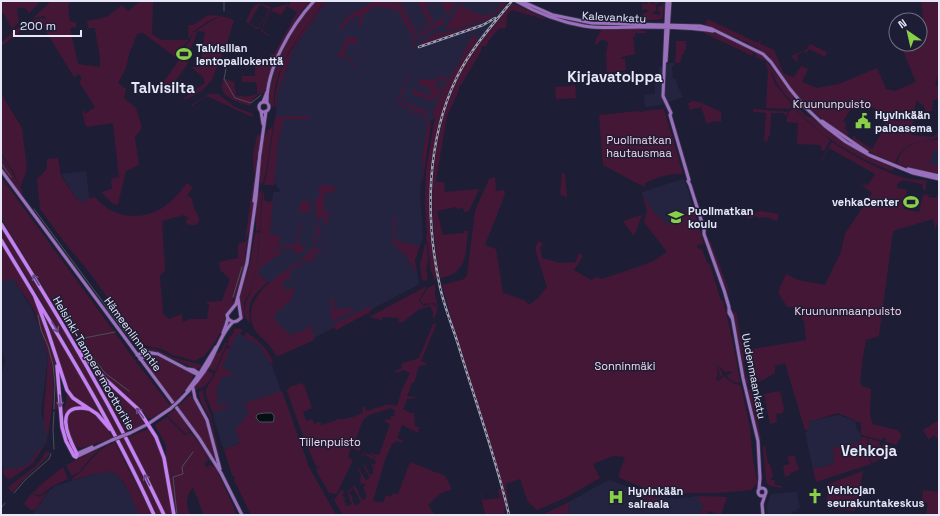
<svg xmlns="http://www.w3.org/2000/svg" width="940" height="516" viewBox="0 0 940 516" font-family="'Space Grotesk',sans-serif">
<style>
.built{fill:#242441}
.green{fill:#451736;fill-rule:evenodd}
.water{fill:#051014;stroke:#485058}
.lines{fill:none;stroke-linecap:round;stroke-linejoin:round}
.stream{stroke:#485058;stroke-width:1}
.major-casing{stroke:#39384b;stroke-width:4.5}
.highway-casing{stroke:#39384b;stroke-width:5}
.major{stroke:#9a6fbe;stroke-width:3}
.highway{stroke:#c87ff1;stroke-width:3.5}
.rail-casing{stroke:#9fa0b2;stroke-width:2.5}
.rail{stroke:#1d1e35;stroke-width:1;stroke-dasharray:3;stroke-linecap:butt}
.major-bridge-casing{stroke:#39384b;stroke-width:4.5;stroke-linecap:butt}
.major-bridge{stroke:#9a6fbe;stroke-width:3}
.oneway{stroke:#6a4a8a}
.labels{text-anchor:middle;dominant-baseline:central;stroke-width:3;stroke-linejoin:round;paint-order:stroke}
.street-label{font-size:11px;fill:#e6e7f7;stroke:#1d1e35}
.poi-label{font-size:11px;font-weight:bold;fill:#e6e7f7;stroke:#1d1e35;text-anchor:start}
.park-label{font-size:11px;fill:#fcd6ec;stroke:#1d1e35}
.district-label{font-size:15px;font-weight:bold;fill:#e6e7f7;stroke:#1d1e35}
</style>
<rect width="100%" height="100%" fill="#1d1e35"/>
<path class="built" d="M329,1h178l-3,5 2,-2 3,2 -41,53 -10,19 -10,23 -11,40 -4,34 -1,24 1,35 3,24 9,40 59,191 6,26h-3l-5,-28 -9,-29 -47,-147 -9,-32 -5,-34 -2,-43 3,-50 7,-30 9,-31 16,-32 -2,1 -27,57 -8,7 -6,33 1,10 -3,27 3,43 -8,23 4,21 -1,4 -44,23 -1,2h-3l-89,44 -29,-46 20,-23 -14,-11 10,-72h4l1,-10h7l-1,-4h-2l-1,-4 -6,-3 8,-89 15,-42 31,-45z
M669,63h5v3h-2l1,13h3l1,6 6,12 -22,8 -16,2 -1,-12 11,-1v-21h4v-4l-1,-2h4z
M932,148l7,1v20l-13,-4z
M86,171l3,27 -7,5 -6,-5 -15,-24z
M683,179l2,2 18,58 -18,10 -38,-38 -5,-19z
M1,268l12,10 19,31 15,38 1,10 -7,56 6,16v12l-10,16 -18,13h-15l-3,-10v-84l4,-14 -4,-14z
M237,332l21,12 11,14 12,33 -32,23 -8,28 -17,8 -10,-30 -4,-31z
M838,415l17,6 2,9 3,2 1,10 -24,21 -24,6 -8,-37 4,-1 -2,-9z
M108,470l9,4 3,4 10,15 9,22h-107l17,-24 6,-5z
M608,480l4,1 41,16 19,1 3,1 22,-3 10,1 -8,18h-131l1,-13z
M797,492l3,16 -3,1 1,2 -6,1v3h-24l-1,-10 4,-11z"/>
<path class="green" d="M1,1h40l-12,12 -3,-4 -5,-2 -4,2 2,13 -7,7 -8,-15 -3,-2z
M51,1h21l-4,4 2,17h6v5l-6,1 8,36 22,3c1,-13 -4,-26 -5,-39h-7l-1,-7 20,-4 15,-12 6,6 12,-10h13l-1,33 9,6h28l-1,-15h5l15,-10 12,1 -13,6 -13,9 -6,10 -6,6 -4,12 -35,-26 -6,1 -8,20 -3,14 -8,15 8,6 -2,9 12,10 6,20 -7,9 4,28 -13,6 -8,33 -1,1 -5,-2 -11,-11 11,-3 -1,-10 8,-2 -6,-54 -27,4 -4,-16 1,-1 2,4 10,-7 -16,-25 3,-3 -3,-5 -5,3 -35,-57 -9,5 -2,-2c5,-4 13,-6 19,-4l-3,-3 -11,2z
M293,1h17c-22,25 -36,59 -45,92 -8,-1 -12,6 -15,13 -8,-2 -27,-8 -28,-18 0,-2 1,-7 1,-10l11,4 2,13c6,2 15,2 21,-1v-8l-2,-4h-13l-1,-11 1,5h13v-15l6,-4 5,3 6,-6h2l23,-42 -9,-5 2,-4z
M317,1h7c-22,33 -53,64 -50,107l-4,-4 -2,-5c8,-37 22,-71 49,-98z
M325,1h4l-5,4 -31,45 -15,42 -2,16h-1v-11l4,-20 4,-14 18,-29z
M375,1h13l11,4 18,35 -6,13 3,-13 -16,-29c-10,-3 -25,-9 -31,3l-3,-1 -4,14 -2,-1 2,-9 -5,-2 -5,15 2,1 -6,-2 4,1 3,-10 -4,-1 -7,10 1,1 -4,-1c6,-15 23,-21 36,-28z
M391,1h10c6,12 13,24 18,37l-1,1 -18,-34z
M417,1h17l-9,5 9,16 -13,7 -4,-2h4l8,-4z
M440,1h17l-9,15z
M462,1h2l-3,5 19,9 14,-1 8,-13h6l-12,13 -12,8 -4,-1 -22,7 -11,2 -2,-1z
M649,1h2v3h3v-3h4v3h-3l2,7h-4v3l7,1v-4h-2v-4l5,-1v-5h1l-1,15 -1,3 -8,1h-28l-1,-9 1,7 2,1 14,-1 1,-4 5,-2 1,-1 -3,-2 -4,1v-7l5,1z
M921,1h18v71l-4,13 4,2v12l-6,1 -1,11 -6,1c-2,-6 -4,-9 -10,-11l-5,34 22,2 5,-5 1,4c-5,4 -10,4 -15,5 -17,2 -23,7 -29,22l-22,-9 -21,-14 1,-4h2v2l17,11 13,-22 -1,-1 2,-5 -2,-5 -9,-6 1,-1 -15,-8 -1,1 -3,-2 -2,2 -1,-1 1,2 -12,18 3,2 -1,6 4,4 -2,3 -3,-1c-20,-14 -37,-27 -52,-47 -9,-11 -15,-25 -26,-34 -13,-11 -44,-22 -61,-29l2,-6 51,24 3,-4 -1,5 14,6 10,24 10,3 7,-11 7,3 -6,13 15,6 22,-4 38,-16 9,21 9,2 21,-9 -14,-34 3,-4h15v-21l3,-5z
M259,3l12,4v1l-12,20 -2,1 -11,-7 6,-14zM260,4l9,5 -10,18h-3l-7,-4z
M512,3l34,16h-3l-31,-9 -5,4 -1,14 -8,1 -10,13 -2,4h-5v5l-20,34 -2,1v4l-12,26 -11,64 1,2h7l1,10 34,-3 -10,22 -5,1 -1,-4 -5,1 -2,-2 -19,4 6,24 21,-2v-2h4c-3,23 0,42 -28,47 -14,-74 -11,-151 27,-218 12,-21 30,-39 45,-57z
M287,4l1,1 -7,10 -9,-4 -10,18 1,2 6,4 -1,1 -7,-5v-2l12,-21z
M221,16l13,4 -7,23 -8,7 3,6 -9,20h1c-5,11 -19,20 -30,24l-1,-1 22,-16 -2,-6 -12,-10h9l5,-35 -8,-1 -3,11 -2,2 -5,21 -16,22 -9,1 1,-5 18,-26 3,-10 6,-6 3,-8 17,-11z
M444,18l2,2 -4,5 -20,11 -3,-6c9,3 10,-1 15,-6 2,-3 7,-4 10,-6z
M22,24h3l-5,8 -19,14v-3z
M478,24h3l-59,20 -6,7 5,-9 19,-11v3z
M602,29h40l-1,2h5v2h-11v4h-2l2,17 -14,3v2l4,-1 1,12 -19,3 -1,-17 2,-14 -6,-3 -5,5h-3l3,-3h-2z
M472,32l4,6 4,-1c-53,72 -57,156 -43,242l-2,1 -4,-9 -3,-27 -2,-5 1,-7 -2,-28 1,-33 9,-54 -2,-1v-5l17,-34 4,-5 -1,-1 3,-4h1l5,-7 -2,-1 8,-14 -1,-3 4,-2 2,-3z
M702,32l12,1 6,2 37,17 7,6 33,43 1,4 -7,-4 -8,-9 -6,-9 -11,-22 -14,-9 1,4z
M343,35l11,3v-1l4,1 -2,7 -7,-2 -5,12 5,3 7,9 -1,1 -7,-9 -7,-2 -4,1 1,-2 -3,-3 5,1 2,-5 -4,-2 4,1 2,-5 -3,-2 3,2 3,-5z
M676,41h10v9h-2v4h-2l-1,7 -2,2h-4l1,-10h1h-1z
M810,44l17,8 -2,5 -16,-8 -3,4 -2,-2 -7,4 1,4 -1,3 -6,-6 16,-7z
M756,55c5,3 9,5 12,10l7,19 17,21 -2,4 -24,-1 2,-37 -3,-10 -10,-4z
M414,59l-12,36c6,14 19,10 27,19l-1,1c-13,-3 -23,-8 -28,-21z
M625,72v8l-15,1v-5h-10v-1z
M438,76h2v5l-2,-1 -4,7 6,2 4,-8 -2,-1v-3l3,-1 3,1 -11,21 -8,2 -16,-6 -2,-6 19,8 2,-6 -14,-6 2,-5 13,1h2z
M575,84l1,14 -20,1 -1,-12 16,-1z
M1,94l21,34 5,41 -7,18 -7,-16 -12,-18z
M209,94h9l17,13 18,7 -1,3 -45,-21 -14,9 4,4 -6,-4z
M397,98h1l9,12 20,8 4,5 -9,65 1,-21 -1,-10 6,-34c-4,-7 -14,-8 -21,-12 -5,-3 -6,-9 -12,-11z
M693,101l7,1 21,10v10l-7,-1 -7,3 -6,-17 -11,3 -2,-7z
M792,104h3l11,12 6,2 17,14 23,15 31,16 11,4 -1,3 -1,1c-38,-14 -74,-36 -100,-67z
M794,108l13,13 23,19 -6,11 -3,-1v-4l-1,-1 -23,-1 1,-21 -12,-1 3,-10z
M664,109l19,65c-13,-1 -26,4 -38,9v3h2l-3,1 -41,-22 -4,-50 40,-4 2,2 2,-2z
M753,109l35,3 -1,4 -4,-3h-12l-1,21 -3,7h-3l2,-28 -13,-1z
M277,116h31l2,3h-27l-2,14h-2l-5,52h-10l3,-13 8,-54z
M273,126l-7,46 -4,13 -3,-5 5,-41 3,-8z
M257,135h3c0,12 -3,25 -5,37 -2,18 0,55 -10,68l9,-63 -1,-22z
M935,140h4v10h-5l-5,13 10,3v8l-24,-4 -18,-6c1,-4 2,-9 5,-12 6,-10 23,-11 33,-12z
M832,142c22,14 46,28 73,36 7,2 15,1 22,3l-2,10 -3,-3 1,-3 -2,-1 -18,-4 -6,4v4l10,2 -4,19 16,3 4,-17 6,-1 -1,3 8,1 1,-3 2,1v32l-3,-4v7l-3,-12 -40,12 -14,105 -13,4 -3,16 -3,26 2,4 9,3 -1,27 3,8 24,6 5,5 -6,10 -11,-4 1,-2 -2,-2 -3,3 -20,-5v-12l-23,-10 -30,9 1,8h-4l-20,-67 -10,3v7l-14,8 -10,2 1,-1 10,-4 -11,1 -3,-9 3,-1 -4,-19 59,-10 -2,-20h-2l-1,-6 -7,-7h-7l-9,-15 8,-18 12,6 27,5 16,-33 4,-18 27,-41 -12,-9 7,3 -6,-5 7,3 7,-11 -46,-26 -7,12h1h-2z
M1,155l9,13 13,25 -2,1 -20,-27z
M58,158l3,18 15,22 6,5 7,-5 6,-1c19,23 50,25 73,7 7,-5 13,-14 19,-21l6,5 -6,7 5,4 2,9 6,12 -4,5h-5l-1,-1 -3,2 -1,-8 3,2v-2l-5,-3 -22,6 3,49 -5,6 3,38 6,5 13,-5 1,8 7,-3h17l2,-14 -3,-3 16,-1 8,-22 -10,-9 -1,-8 19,-4v-14l9,-3 -2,14 1,6 -10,37 -3,1 -2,4 3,-3 1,2 -9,11 -2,15 -4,5 -5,9 -11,14 -9,5 -22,-6 -9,-5 -23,-6 -16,-18 -1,-5 -34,-48 -25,-30 -25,-34 -3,-30 10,-10v-10z
M562,173h3l2,25 -7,-4z
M1,177l139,190 29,37 1,3 -18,11h-4l-13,-15 -32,-28 -13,-15 -21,-31 -68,-111z
M495,177l1,14 8,-1 1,4 -20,51 11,4 7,44 21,7 5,5 8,-6 10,-12 -11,-35v-6l3,-5 4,3 -3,4 2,10 18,5 16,-1 3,-9 4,3 -9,14 17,10 6,-3 5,2 50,-17 15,-10 -23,-30 3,-11 -5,-18 9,16 18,17 3,-4 -4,-2 6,-6 1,2v-2l14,-4 1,3 2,-1 -1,-4 2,-1 10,34v3l-6,1v3l5,1 5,13 3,3 11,36h2c7,27 13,54 17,81 -6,2 -10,-2 -14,-7l6,-2 -1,-2 -6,1 -7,-7 5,9 -5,6c3,-6 1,-11 -2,-17l2,10 -2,7 3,1 5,-5 7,6 10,4 9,42 3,32 4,23 -6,7 -34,3h-62l-37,-16 7,-20 -12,-1 -20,8 7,14 -35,20 -28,12 -9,-8 -8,-23 -14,5 4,31 -6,-26 -46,-147 -16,-57 22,-6 3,-3 8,-65 14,-32z
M321,185l12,1 2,2 -1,4 -8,1 -2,6v12h5l-2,15 -3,-2v-7h-5l1,8c-5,-8 -6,-20 -3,-29l4,-1v-3h-3l1,-5z
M262,190l-2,40 -4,1v-20l2,-17z
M263,192h1v8l4,2 5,-1 -3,33 10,2 -1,7h3l-8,8 2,2 6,-8v7l-23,17 -1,5 10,8c-16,14 -21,19 -18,41 -13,-11 0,-26 3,-39 8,-30 7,-61 10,-92z
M301,201h8l1,2v10l-11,-1z
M760,211l18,3v5l-2,2 -9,-4 -9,1 -1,-2 -9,3 -1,-2z
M642,215l-7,19 -2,1 -10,-14z
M404,216l-9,3v20h3v3l22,4 -5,14 1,14 -10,-19 -6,-4 -7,-8v-25z
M299,223h2l-1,12 -2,2v5l8,8 -9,4 -8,-8 -4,4 -1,-6h12z
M316,224l4,6h-1v2l5,1 1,18h-5v2h-6v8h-11l-2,-2 12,-11h4v2h7v-16h-7l-1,11 -1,1 -1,-1z
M1,226c58,94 114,189 161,289h-6c-44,-97 -99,-189 -155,-280z
M256,232l4,1 -4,39 -5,17 -7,14v14l-1,3 -4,-22 11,-34 5,-31z
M710,240l20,53v1c-9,-13 -16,-35 -21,-52z
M1,243c22,37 46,74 54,117 2,17 3,33 4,49h-5c6,-12 1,-41 -3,-54l3,36 -7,54h-1l2,-8 -4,-15v-14l2,-21 2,-31 -14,-46 -21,-32 -12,4v-11l1,-1 -1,-2z
M425,244h2l1,17 -2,7 2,10 -2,3 -4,-1 -2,-15z
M297,262l3,1 1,3 -9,2 -2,3v7l-8,4 4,9 8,-4v7l-3,1 1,4 -15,13 -3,5 6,9 11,9 13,-4 7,-7 3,16 -36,16 -2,-1c-2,-3 -4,-7 -7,-10 -5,-6 -13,-11 -16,-19 -11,-30 25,-49 44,-64z
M435,284v11l4,15 -4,-7 -12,1 -3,-4 7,-11z
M427,286l-6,10 -2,5 5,5 8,-2 4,2 1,5 -3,9 -1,1 1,-4 -3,-2 3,-1 -4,-8 -12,4 -15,12 -5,1 1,-5 -17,-1v3l-13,-3z
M331,298h3v11h19v2l-19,9 -3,-2z
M371,306l-1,6 -34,18 -3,-6z
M42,311l34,58 26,48c-9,-11 -23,-14 -33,-25z
M736,312l8,43 1,16 4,12h-3l-1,-3 -6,-39 -7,-28z
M437,323l-16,38 5,2v2l-7,1 -5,17h-2l-5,13 11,1 -11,2 -4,10 7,4h4l1,13 6,3h-3v4l-16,-8 -5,13 6,3 -1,2 -5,-2 -5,3 -7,16 -12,41 10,2 3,-8 4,2 4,-4 4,1 12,-32 35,14 7,13 -13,5 -11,11 7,10h-92l-9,-15 7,-10 4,1 -3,4 3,4 -1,3 2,1v2l2,1 4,-2 -5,-12 5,-4 1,2 -5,2 5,6 -1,2 4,6 5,-4 -8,-15 1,-2 5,7 -1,1 5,7 3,-2v-5l-3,-6 3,-2 -2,-2 -2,2 -2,-4 1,-6 -4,-6 1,-1 8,12 3,-1 -1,-1h2l-7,-13 1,-1 5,8h-1l3,3 2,-2v-5l2,-1h-3l-1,-3 3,1 2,-3 -3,-4 -3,2 1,-2 -7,-4 -2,2 -1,-1 4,-2 13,5 -7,-4v-1l8,2 11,-31 -6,-3 3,-2 4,1v-4h3l1,-6 -4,-2 -22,7 -6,5 -10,26 8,2 -2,3 -9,-4 1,-1 -1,-2 -2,4 3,1 -3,8 5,3 -15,31 -2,3 -7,-1 -13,-23 4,-3 -1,-1 -2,2 -12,-27 -18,-50 3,-4 11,-4 3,2 8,23 -9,4 3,9 6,-2 2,5 6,-2 1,3 16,-5v-2c7,4 19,-3 26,-5l-1,-6h3l1,4c11,-2 21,-9 31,-5l4,-14 9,-19 -7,-3 -7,3 -1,-2 7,-3 -1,-4 18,-6 14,-34z
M238,328l5,2 -3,4h-3l-6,13 -4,-1 3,-11 1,2 3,-6v-1l-2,1 2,-2z
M246,332c11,7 25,19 27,32l-2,-1 -12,-18 -15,-8z
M225,342l2,1 -11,26 -1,2 -7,-2 7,-14 6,-4z
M136,343l8,5 11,1 19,9 25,6 3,2 -4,3 -4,-1 -39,-17 -16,-1 -5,-5z
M226,348l4,1 -8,19 9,4 1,-2 -1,5 -5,2 -4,-1c-3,7 -7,14 -5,22l2,1 -4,6 1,1 3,-1 1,1 9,-4v1l-3,1 1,3 -14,6 -7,-18v-6l8,-13z
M150,355c11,0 34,13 43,20l-2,8 -16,20 -30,-41v-4z
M87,360l48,47 9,14 -1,4 -17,8z
M207,370l5,3 1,3 -8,10 -10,4v-3z
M751,389l10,51h-3l-10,-50z
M201,390l2,1 1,7 7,18 8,39 -2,-4c-3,-11 -4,-24 -8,-35 -3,-8 -10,-13 -10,-23z
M282,391l27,76 27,48h-85l-17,-35 1,-3 -3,-2 -8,-25 16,-7 -2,-1 1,-4 -4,-11 2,1 11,-14 -3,-11z
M780,391l4,18 -1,4 -7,1 1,8 -7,2 -6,-30z
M67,394l7,7 9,5c-5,0 -7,2 -11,5 -15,11 -5,25 1,38l-1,1 -8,-20 -3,-19 4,-4z
M190,395c17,14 19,40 24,60l-1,2 -35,-50z
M86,409c11,6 18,13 24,24l42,82h-13c-6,-14 -14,-40 -31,-45l-1,3h-9l-25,7 -1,-1c3,-4 9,-6 12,-11 9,-10 16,-20 29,-25l-2,-4 -30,9 -7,-2 -6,-14 -1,-14 7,-8z
M175,409l11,15 4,8 -4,2 -18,-18v-1z
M167,417l18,18 6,-2 8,10 12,17 -1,2 -7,-12 5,10 -4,4 3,4 2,-3 6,2 17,36 5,12h-33l-11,-28c-7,8 -8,18 -3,27l-2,1h-13l-9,-56v-14l-11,-20z
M939,420v17l-2,1 -4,-3 -4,5 -6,-10z
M149,429l5,7 9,21 10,58h-7l-38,-78z
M860,437l7,1c2,10 -1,16 4,26l-55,18 -3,-13 21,-5 -1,-8 2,-1 -3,-6 7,-3v1l7,-1v-2l11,-1v-1l4,-1z
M868,438l12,4 -1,3 3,1 2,-3 2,1 -1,3 3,1 2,-3 2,1 -9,8 1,3 -12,6 -4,-8 9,1 1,-3 -7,-2 -3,2 1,-7 3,3 9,2 2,-2 -5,-2v1l-9,-4z
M763,446h3l-1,1 3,17h2l3,13h-2v3h3l1,5 7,1v2l-12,-2 -4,-4z
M103,447l-11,9 -12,15 -8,5 -6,-11z
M38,448l3,3 -9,13 -22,15 -4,-1 -3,-6 1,-3c19,1 28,-4 34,-21z
M46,451l5,2 -11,12 -13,11 -15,17 -4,-5 2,-2c13,-12 29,-18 36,-35z
M794,455l5,15 -9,3v2l-5,2 -2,-11 7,-2 -3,-7z
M63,467l5,12 -15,7 -13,9 -8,-1 11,-11z
M863,471l-5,29 1,3 -4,3v5l-29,-4 1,-12 1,-5 -2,-5z
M498,489h3l5,20 -2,1 1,4 2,1h-21l-3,-9 -2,-12h1l1,6 17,-2z
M923,490l16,2v21l-4,2h-9l2,-12h-6z
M48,491l-13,19h-4l-7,-6 7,-10 9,3z
M638,491l19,7 1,1 1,10 -9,-5 2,-3 -2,-4h-3l4,2v3l-5,1 -1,-3 2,-3 -4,2 -3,-7h-3z
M700,496l27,1 -6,18 -13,-4 -1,4h-8l5,-11 -7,-3z
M569,502l-1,13h-26z"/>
<path class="water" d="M265,413h7l2,3v3l-1,3h-13l-3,-3 -1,-3 2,-2z"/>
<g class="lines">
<path class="stream" d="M224,1v10
M226,69l-2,10 11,19 16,5 10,-8
M1,163l10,14
M34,209l97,131
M939,226v-2
M233,297l9,-30
M38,315l3,15 7,16 5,19 2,20 -1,24
M75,332l2,2 2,5 36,-7
M82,339l12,20 11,14 24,18
M54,412l-1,17 1,20
M14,493l12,-14 23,-20 2,-5
M1,508l4,-5
M177,515l-4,-38 10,-3 -1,-7 11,-15"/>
<defs>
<path id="major" d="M516,1c21,12 44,21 68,25 19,3 37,1 55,1 24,0 50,0 74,4
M521,1l32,14 39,8 108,3 12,3 51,25 8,8 19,27 14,17 21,20 21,16 23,13 44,18 26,6
M667,1l-4,95 8,17 -1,2 19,65 -1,1 2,4 14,44v5l20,56 5,17v6l3,5
M666,61l4,-60
M263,102l4,-10
M259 107a5 5 0 1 1 10 0a5 5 0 1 1-10 0Z
M267,103c-1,-34 24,-77 47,-102
M261,111l2,13
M822,121l45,31
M260,154l6,-43
M908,169l31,7
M1,170l198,268 22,35 21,42
M254,201l5,-40
M238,298l3,20 -4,3 -4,1 -5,-3 -1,-4 9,-11 11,-41 9,-65 4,-46
M729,309l3,7 11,62 15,63 2,37 -1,11
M223,333l3,-8 2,-7
M137,355l8,-3 13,2 42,22
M140,359l12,-6
M188,369l6,1 7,5
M193,388l2,10 12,22 13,49
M187,391l13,-18 16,-26
M179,401c12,-12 22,-23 30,-37 7,-13 13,-32 24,-42
M130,433l18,-9 22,-15
M76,454l16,-7
M76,457l36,-17
M758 492a4 4 0 1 1 8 0a4 4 0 1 1-8 0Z
M763,515l-1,-11 3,-9"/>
<path id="highway" d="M1,224c59,94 116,190 163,291
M1,240c54,90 110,179 153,275
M35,297l13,35 19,58 6,8 24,16 13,15
M80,351l24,27 34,31 18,28 8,21 10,57
M57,366l5,61 4,14 8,15 2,1
M76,457l1,-3c-9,-17 -25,-52 12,-45"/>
</defs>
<use href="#major" class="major-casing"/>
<use href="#highway" class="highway-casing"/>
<use href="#major" class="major"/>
<use href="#highway" class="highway"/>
<defs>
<path id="rail" d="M419,47l64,-22 12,-7
M509,515c-13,-58 -34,-114 -51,-171 -6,-19 -14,-38 -18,-57 -15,-69 -14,-146 17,-210 14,-28 35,-52 55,-76"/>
</defs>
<use href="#rail" class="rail-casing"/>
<use href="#rail" class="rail"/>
<defs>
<path id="major-bridge" d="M170,409l9,-8
M112,440l18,-7"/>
</defs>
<use href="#major-bridge" class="major-bridge-casing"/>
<use href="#major-bridge" class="major-bridge"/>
</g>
<defs><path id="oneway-shaft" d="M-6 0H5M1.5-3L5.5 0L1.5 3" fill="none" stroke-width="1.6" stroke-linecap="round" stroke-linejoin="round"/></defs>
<g class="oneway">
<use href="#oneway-shaft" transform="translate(36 280) rotate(-121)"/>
<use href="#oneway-shaft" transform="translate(55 327) rotate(59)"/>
<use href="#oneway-shaft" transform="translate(60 401) rotate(87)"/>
<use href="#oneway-shaft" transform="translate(140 413) rotate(-126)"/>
<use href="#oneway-shaft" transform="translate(147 480) rotate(-116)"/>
</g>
<defs>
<symbol id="stadium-bare" viewBox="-9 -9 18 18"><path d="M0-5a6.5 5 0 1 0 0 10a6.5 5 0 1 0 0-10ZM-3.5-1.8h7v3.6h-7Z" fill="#89cf48" stroke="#1d1e35" stroke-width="2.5" paint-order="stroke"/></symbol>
<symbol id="civic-bare" viewBox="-9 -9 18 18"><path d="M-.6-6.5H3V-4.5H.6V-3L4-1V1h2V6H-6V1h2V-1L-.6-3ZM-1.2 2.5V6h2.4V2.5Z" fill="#89cf48" stroke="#1d1e35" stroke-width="2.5" paint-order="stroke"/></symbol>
<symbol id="school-bare" viewBox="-9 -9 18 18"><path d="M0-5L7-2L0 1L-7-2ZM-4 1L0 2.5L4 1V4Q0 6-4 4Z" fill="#89cf48" stroke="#1d1e35" stroke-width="2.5" paint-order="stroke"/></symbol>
<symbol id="church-bare" viewBox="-9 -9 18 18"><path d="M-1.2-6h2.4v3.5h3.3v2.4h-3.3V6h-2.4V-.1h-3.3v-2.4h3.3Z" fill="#89cf48" stroke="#1d1e35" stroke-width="2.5" paint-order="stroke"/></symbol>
<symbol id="hospital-bare" viewBox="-9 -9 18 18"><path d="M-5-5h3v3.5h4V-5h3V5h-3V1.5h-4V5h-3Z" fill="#89cf48" stroke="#1d1e35" stroke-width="2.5" paint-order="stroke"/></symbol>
</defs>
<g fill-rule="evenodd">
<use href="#stadium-bare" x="173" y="43" width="22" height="22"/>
<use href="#civic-bare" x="852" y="110" width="22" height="22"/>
<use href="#stadium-bare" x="900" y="191" width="22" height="22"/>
<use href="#school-bare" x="665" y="206" width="22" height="22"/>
<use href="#church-bare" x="804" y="485" width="22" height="22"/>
<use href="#hospital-bare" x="605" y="486" width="22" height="22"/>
</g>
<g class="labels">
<g class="street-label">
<text transform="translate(614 17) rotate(3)">Kalevankatu</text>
<text transform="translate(133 334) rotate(54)">Hämeenlinnantie</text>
<text transform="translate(94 363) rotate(60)">Helsinki-Tampere moottoritie</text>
<text transform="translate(754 376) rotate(79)">Uudenmaankatu</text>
</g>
<g class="poi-label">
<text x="196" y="48">Talvisillan<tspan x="196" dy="13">lentopallokenttä</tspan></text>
<text x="875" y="115">Hyvinkään<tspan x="875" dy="13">paloasema</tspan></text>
<text x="899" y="202" text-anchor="end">vehkaCenter</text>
<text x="688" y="211">Puolimatkan<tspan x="688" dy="13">koulu</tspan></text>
<text x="827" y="490">Vehkojan<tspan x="827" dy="13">seurakuntakeskus</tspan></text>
<text x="628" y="491">Hyvinkään<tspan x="628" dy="13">sairaala</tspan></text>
</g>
<g class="park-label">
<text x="832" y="104">Kruununpuisto</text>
<text x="639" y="140">Puolimatkan<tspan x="639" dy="13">hautausmaa</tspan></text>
<text x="848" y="311">Kruununmaanpuisto</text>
<text x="625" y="366">Sonninmäki</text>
<text x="330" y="442">Tiilenpuisto</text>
</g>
<g class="district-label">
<text x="615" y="76">Kirjavatolppa</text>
<text x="163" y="87">Talvisilta</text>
<text x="869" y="450">Vehkoja</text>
</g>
</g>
<rect width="940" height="516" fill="none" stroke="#e6e7f7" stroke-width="4"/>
<g transform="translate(908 32) rotate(326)"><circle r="19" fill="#1d1e35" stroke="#6d6e83"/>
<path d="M0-3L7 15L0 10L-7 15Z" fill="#89cf48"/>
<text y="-6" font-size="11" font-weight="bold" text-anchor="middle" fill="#e6e7f7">N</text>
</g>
<path d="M14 30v6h67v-6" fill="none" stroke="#e6e7f7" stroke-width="2"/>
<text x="20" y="30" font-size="12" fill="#e6e7f7" stroke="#1d1e35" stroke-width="3" paint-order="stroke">200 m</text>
</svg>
